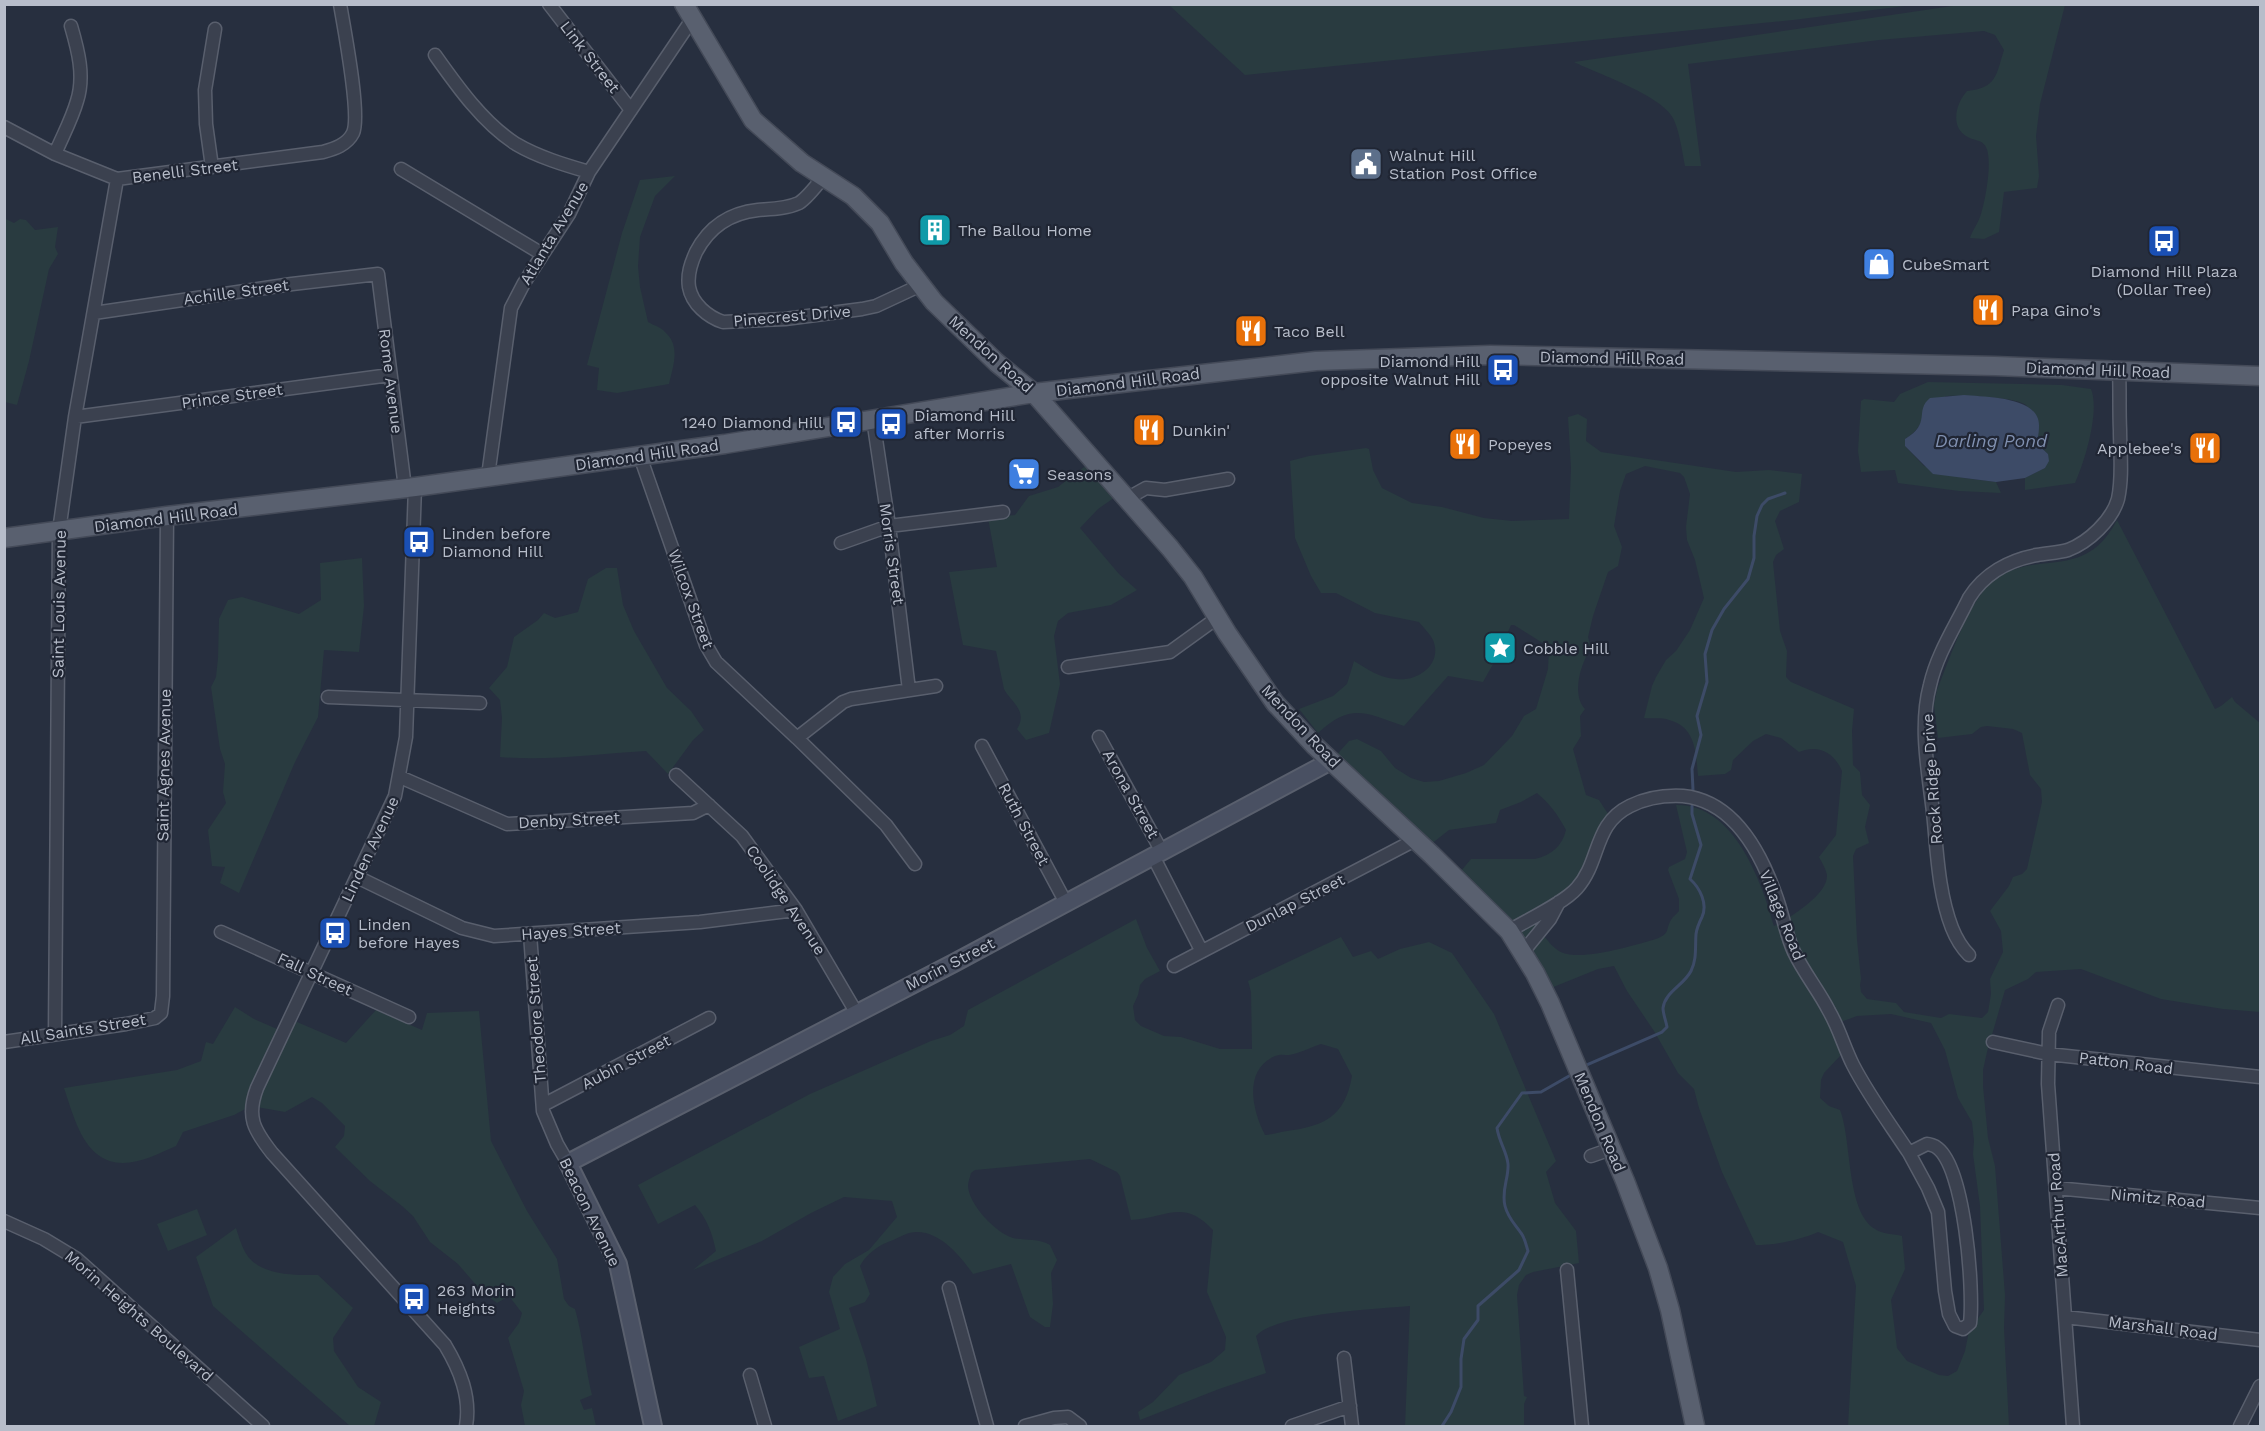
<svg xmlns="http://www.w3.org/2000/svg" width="2265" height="1431" viewBox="0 0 2265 1431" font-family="'Work Sans',sans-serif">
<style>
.green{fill:#293b40;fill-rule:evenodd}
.water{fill:#3d4b67}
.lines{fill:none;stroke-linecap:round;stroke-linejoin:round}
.stream{stroke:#3d4b67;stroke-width:3}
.street-casing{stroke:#595f6d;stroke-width:15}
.secondary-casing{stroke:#595f6d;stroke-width:20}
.primary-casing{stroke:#444a58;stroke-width:21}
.street{stroke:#3b414f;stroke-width:12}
.secondary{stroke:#495062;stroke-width:16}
.primary{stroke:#59606f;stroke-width:18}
.labels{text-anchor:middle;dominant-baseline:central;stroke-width:4.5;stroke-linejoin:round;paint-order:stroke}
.street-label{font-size:16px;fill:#b7bdca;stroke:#202634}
.poi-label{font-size:16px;fill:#b7bdca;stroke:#202634;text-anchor:start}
.water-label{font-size:18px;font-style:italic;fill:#8090b0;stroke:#202634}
</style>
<rect width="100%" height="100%" fill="#272f3f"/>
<path class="green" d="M1169,5h744l-120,15 -548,55z
M1959,5h106l-25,99 -4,32 3,40 -2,12 -33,4 -5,40 -15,7 -14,-1c2,-7 7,-13 10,-21 5,-14 13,-56 6,-70 -4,-8 -13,-6 -20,-11 -16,-10 -10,-33 1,-45 30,-3 29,-16 37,-41l-9,-15 -11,-4 -105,9 -191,24 13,102h-16c-3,-15 -5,-32 -11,-46 -10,-24 -76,-46 -100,-58z
M675,176l-20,20 -15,41 -2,29 2,21 8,35c5,3 13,5 17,10 16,14 8,34 4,52l-52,9 -20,-3 2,-22 -12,-3 35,-132 18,-53z
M4,218l10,5 6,-4 6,1 9,10 23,-3 -3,20 3,7 -9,15 -20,92 -12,44 -12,-3z
M1928,382l134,3 29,4c9,22 -6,72 -16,94l-50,7v-12l20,-10 3,-14c-11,-10 -13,-15 -9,-29 -4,-6 -8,-15 -13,-20 -10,-8 -65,-10 -80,-9 -7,7 -20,16 -24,25 -5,9 -8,12 -17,18v7l19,20 40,12 32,4 5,11 -42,-2 -61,-8 -3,-13 -34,2 -3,-21 3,-50 3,-2 30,3 6,-8z
M1578,414l9,5 -1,22 15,11 135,20 33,-2 33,4 -3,28 -19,9 -5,10 9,28 -8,6 -3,7 7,69 7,20 -1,26 5,5 63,27 -2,22 1,34 7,7 2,23 8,10 -5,22 4,16 -13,6 -3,7 4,84 4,39 -1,6 1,7 6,7 29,4 8,9 37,6 8,-4 33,4 6,-6 3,-18 -1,-15 13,-27 -2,-21 -11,-20 19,-25 4,-9 9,-3 5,-5 15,-67 -1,-13 -11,-14 -8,-42 -9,-4 -26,-3 -6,1 -9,7 -34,4 -4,-33 3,-15c12,-29 32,-91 57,-110 43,-32 91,3 123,-60l98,189 6,-3 11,-9 3,5 25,21v289l-37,-3 -62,-10 -80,-30 -45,3 -8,7 -23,11 -18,62 -4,18v16l5,52 7,28 10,129 -1,33 5,98h-161l8,-140 -13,-44 -25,-10c-18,8 -42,13 -62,13l-34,-73 -23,-64 -5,-19 -16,-16 -24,-42 -27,-40 -13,-25 -16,3 -52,21 -90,-113 15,-18h64c17,-4 27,-13 31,-29 -8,-15 -16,-26 -29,-37l-16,9 -21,8 -4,13 -47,7 -23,18 -94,-88 17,-19 8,-2 24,12 14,17 16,10 13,4 15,-1 27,-8 18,-8 28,-29 12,-20 12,-7 12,-40 1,-22 -35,-22h-3l-14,32 -14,25 -35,-6 -44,50c-38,-13 -53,-24 -86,7l-19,-24 34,-13 14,-12 7,-23c13,8 26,17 42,18 22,3 47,-15 37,-39 -3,-6 -10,-13 -14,-18l-44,-9 -39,-20h-15l-10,-17 -16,-38 -5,-77 19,-5 57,-8 3,1 4,21 9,18 30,15 30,4 42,11 28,3 57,-2 2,-51 -3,-51zM1645,466l35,7 4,4 6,17 -4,33 1,13 8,20 9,38 -14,32 -14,21 -10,9 -10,17 -4,9 -8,32c8,1 18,-1 25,2 27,7 27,33 29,56l27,-2 6,-4 2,-10 20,-19 13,-7 15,4 18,14c19,-8 35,0 43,19l-6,64 -17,22c3,6 7,12 8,18 1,20 -38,43 -53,51 -13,-46 -40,-122 -98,-121l11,47 -2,7 -16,8 -1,3 11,29v12c-2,3 -6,5 -8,9 -6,10 0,13 -15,19 -21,6 -79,24 -97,12 -7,-4 -12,-12 -17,-17l70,-114 -13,-20 -13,-5 -13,-46 8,-13 -1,-20 5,-7c-14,-15 -4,-46 6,-61l-3,-11 5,-21 15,-44 10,-6 4,-19 -8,-21 6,-35 6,-17zM1891,1014l40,9 14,27 13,48 14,24 2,19 -1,13 7,52 4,104 -15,21 -4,20 -8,20 -9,5 -9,-1 -32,-14 -10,-13 -6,-48 14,-31 -3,-33c-8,-2 -20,-2 -27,-7 -29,-17 -23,-89 -35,-119l-11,-4 -9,-8 1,-18 3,-7 16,-17 1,-4 -3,-29 19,-7z
M1092,461l26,34 -20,14 -18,19 39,46 18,16 -26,15 -43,8 -10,8 -4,15 6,48 -11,49 -23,7 -9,-11c12,-18 -8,-29 -13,-40l-8,-38 -33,-6 -14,-73 48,-5 -9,-49 27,-3 14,-19 29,-9z
M362,558l2,48 -5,46 -35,-2 -6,67 -23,45 -56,131 -19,-10 5,-16 -13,-1 -4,-36 18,-27 -3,-11 2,-28 -5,-15 -9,-62 5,-10 2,-19 1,-39 9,-19 14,-3 57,17 22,-14 -1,-37z
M606,568h11l6,37 11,26 33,57 24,23 13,19 -11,10 -25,34 -22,-23c-49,3 -98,10 -146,6l2,-39 -2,-18 -11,-12 18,-21 7,-30 24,-17 6,-7 11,5 23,-6 10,-33z
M1136,919l11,29 13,23 -15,8 -5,6 -2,10 -5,11 2,14 6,6 23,10 17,1 39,12h32l-1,-57 -3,-11 93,-44 12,20 18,-6 7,8 22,-10 29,-7 23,11 42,61 62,147 -10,11 9,31 21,28 3,32 -46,9 -7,3 -7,10 -2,10 7,101 3,1 -3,7v22h-119l5,-120c-32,3 -134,7 -154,30l10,37 -47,16 -79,31 -2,-8 15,-10 26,-27 32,-13 14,-12 1,-13 -19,-45 6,-62c-30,-32 -46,-12 -82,-10l-11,-44 -3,-4 -27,-13 -115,11 -4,3c-1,4 -3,9 -3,13 1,19 28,47 45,52 13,3 24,0 37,7l7,15 -6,13 2,31 -3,23h-5l-15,-10 -19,-53 -38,10c-13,-19 -37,-48 -64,-41 -7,2 -14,7 -21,9 -11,4 -23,14 -28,24l10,28 -5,8 -16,6 17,51 11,47 -39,15 -14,-45 -15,2 -10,-31 41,-18 -11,-37 4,-15 12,-13 24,-14 28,-33 -5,-16 -48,-4 -33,16 -49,28 -69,29 23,-19c-4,-19 -9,-32 -21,-46l-37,19 -20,-39 172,-91 121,-53 19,-6 14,-9 4,-16zM1321,1044l17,5 14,27c-7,41 -28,50 -65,55 -8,1 -16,4 -22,4 -13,-25 -22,-65 10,-79 6,-2 9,-1 14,-1 9,-1 23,-8 32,-11z
M235,1007l19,12 23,10 20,-7 49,21 30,-33 46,20 5,-17 52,-2 12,130 36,70 30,48 7,40 5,7 6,3c8,28 10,58 17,86l-12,5 4,10 8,-2 4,18h-71l-4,-21 3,-14 -16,-53 11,-15 3,-10 -13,-17 -12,7 -14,-10 -25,-29 -28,-22 -17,-26 -11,-10 -32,-25 -35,-34 9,-11 1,-10 -23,-23 -10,-6 -27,15 -34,-6 -17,9 -51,17 -7,14c-16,7 -35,17 -53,17 -39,0 -49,-46 -59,-75l113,-18 24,-9 5,-19 7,2z
M197,1209l10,26 -39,16 -11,-27z
M236,1228c3,9 6,20 11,27 14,21 48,20 71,20l35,33 -20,30 1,13 24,36 23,15 -7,24h-24l-137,-120 -17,-49z"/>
<path class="water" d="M1964,395c20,2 76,1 75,31 0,18 -7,13 9,28l1,7 -4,7 -20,10 -29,4 -63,-8 -28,-28v-7c27,-16 9,-28 25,-41z"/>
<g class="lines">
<path class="stream" d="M1693,790l-1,-21 9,-34 -4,-19 10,-34 -2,-28 7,-24 12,-21 24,-30 6,-21v-22l3,-20 5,-11 6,-6 17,-6
M1584,1066l78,-34 5,-5c-1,-6 -4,-13 -4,-19 2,-16 21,-23 28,-37 6,-12 4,-24 5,-37 1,-7 3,-11 6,-17 6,-13 -2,-29 -12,-38l11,-34 -9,-31v-8
M1442,1426l9,-14 10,-25v-28l3,-20 14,-19v-14l41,-36 9,-19c-2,-6 -3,-13 -7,-18 -7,-10 -13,-15 -16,-27 -4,-16 4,-28 3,-42 -1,-12 -9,-22 -11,-36l25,-35 19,-1 28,-16"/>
<defs>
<path id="street" d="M549,4l82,106
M435,55c22,31 48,68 81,89 22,13 49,21 73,28
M4,127l51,27 62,25 206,-27c11,-3 24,-7 30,-19 8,-18 -9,-105 -13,-129
M55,154c7,-17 17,-35 22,-53 8,-25 1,-51 -6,-75
M212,167l-6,-43 -1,-34 10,-61
M401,169l141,85
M824,176c-7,9 -16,21 -25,27 -13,6 -28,6 -41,7 -28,3 -49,17 -62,42 -5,11 -9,22 -7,35 3,17 19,30 34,35l62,-3 77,-10 14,-3 45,-21
M94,313l198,-29 86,-10 27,214
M75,417l315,-42
M873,419l16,107 20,164
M640,456l66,189 10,17 81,76 46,-36 8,-3 85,-13
M488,476l23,-168 13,-25 45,-69 20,-42 104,-154
M415,487l-9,250 -11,59 -138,292c-11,29 -3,42 15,65l173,192c15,25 26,52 21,81
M1128,498l18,-10 19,2 63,-11
M841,543l48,-17 114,-14
M1068,667l102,-15 47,-34
M328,697l152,6
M1099,737l63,115
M797,738l89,87 29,39
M982,746l84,157
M676,775l66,61 54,74 60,102
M400,777l107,47 186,-11 16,-8
M1153,856l48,94
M357,877l105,51 32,8 206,-14 96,-12
M1509,931c18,-11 55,-28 68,-43 24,-27 16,-64 53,-82 16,-8 34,-11 53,-10 51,5 78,57 93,100 7,19 10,39 18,56 10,21 25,39 35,59 10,17 15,36 24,54 16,31 37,59 56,88
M221,932l188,85
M530,934l13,177 14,33 11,19
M1523,952l27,-33 9,-17
M1969,955c-7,-7 -13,-17 -17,-27 -14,-36 -15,-78 -19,-116 -5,-42 -14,-86 -3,-127 7,-31 25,-58 39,-87 15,-24 40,-38 68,-43 10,-2 21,-2 31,-5 21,-8 44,-30 50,-51 5,-23 2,-46 2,-69 -1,-20 0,-40 -1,-60
M1174,966l241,-126
M2058,1005l-9,27 -1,52 25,342
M55,1034l4,-503 16,-114 42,-238
M4,1042l122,-18 29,-6 6,-5 2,-17 4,-480
M1993,1042l55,12 212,23
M543,1105l166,-87
M1927,1144c2,0 8,2 9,3 29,18 38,144 34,176l-7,6 -8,-3 -6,-12 -4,-23 -7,-79 -10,-24 -19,-35z
M1591,1156l20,-7
M2056,1188l204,20
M4,1221l40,18 33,20 186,167
M1567,1270l15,156
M949,1288l38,138
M2065,1317l195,23
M1344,1358l8,68
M750,1375l15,51
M1025,1426l29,-8 14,-1 12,9
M1292,1426l58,-20
M2240,1426l20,-40"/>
<path id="secondary" d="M653,1426l-35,-162 -50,-101 386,-200 377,-202"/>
<path id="primary" d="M684,4l69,116 49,43 51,33 27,27 24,40 30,39 63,61 37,30 136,155 23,29 34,56 48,70 40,43 117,109 77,76 26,42 15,30 75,178 33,87 12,42 25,116
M4,538l163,-22 248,-29 310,-43 309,-51 282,-32 174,-6 505,11 265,10"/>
</defs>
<use href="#street" class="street-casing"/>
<use href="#secondary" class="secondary-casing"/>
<use href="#primary" class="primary-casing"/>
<use href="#street" class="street"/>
<use href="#secondary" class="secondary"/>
<use href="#primary" class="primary"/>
</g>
<defs>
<symbol id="civic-square" viewBox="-11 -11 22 22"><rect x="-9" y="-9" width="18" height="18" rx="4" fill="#5c6f8a" stroke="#202634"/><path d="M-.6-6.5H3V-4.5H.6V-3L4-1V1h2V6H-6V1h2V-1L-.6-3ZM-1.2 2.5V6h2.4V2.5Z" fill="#fff"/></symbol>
<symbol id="building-square" viewBox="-11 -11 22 22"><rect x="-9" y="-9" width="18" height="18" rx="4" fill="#0f9aa8" stroke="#202634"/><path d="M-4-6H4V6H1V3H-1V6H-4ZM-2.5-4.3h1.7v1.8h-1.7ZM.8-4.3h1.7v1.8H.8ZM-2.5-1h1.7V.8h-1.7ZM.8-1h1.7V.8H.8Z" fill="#fff"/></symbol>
<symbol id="bus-square" viewBox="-11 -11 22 22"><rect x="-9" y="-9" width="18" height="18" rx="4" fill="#1a4fb4" stroke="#202634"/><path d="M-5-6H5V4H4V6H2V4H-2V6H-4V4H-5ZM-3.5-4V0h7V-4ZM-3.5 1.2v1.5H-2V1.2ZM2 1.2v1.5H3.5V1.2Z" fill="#fff"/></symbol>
<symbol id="shop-square" viewBox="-11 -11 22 22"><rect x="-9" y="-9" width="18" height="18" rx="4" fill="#3f7fe0" stroke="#202634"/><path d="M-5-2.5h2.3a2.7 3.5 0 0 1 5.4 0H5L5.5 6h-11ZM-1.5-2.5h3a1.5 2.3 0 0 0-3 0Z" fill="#fff"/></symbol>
<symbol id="restaurant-square" viewBox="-11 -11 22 22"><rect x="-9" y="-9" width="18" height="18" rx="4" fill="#e8710a" stroke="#202634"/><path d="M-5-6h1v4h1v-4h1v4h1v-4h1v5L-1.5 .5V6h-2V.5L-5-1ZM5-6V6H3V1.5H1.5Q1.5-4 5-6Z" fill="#fff"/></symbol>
<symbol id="supermarket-square" viewBox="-11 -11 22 22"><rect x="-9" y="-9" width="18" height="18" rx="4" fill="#3f7fe0" stroke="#202634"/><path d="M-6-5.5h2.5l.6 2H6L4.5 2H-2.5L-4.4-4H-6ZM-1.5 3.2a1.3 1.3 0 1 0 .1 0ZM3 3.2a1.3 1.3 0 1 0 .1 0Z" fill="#fff"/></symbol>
<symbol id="sight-square" viewBox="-11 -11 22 22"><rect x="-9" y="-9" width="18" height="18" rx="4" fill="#0f9aa8" stroke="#202634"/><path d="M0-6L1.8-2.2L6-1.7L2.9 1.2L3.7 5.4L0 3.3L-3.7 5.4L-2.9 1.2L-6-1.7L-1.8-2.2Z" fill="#fff"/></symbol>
</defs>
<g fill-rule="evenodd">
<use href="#civic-square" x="1347" y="145" width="38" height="38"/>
<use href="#building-square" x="916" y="211" width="38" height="38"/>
<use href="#bus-square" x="2145" y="222" width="38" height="38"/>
<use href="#shop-square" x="1860" y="245" width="38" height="38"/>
<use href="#restaurant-square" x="1969" y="291" width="38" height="38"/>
<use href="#restaurant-square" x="1232" y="312" width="38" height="38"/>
<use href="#bus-square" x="1484" y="351" width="38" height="38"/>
<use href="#bus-square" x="827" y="403" width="38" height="38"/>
<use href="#bus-square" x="872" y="405" width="38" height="38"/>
<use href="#restaurant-square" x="1130" y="411" width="38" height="38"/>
<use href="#restaurant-square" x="1446" y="425" width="38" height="38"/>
<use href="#restaurant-square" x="2186" y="429" width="38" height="38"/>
<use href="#supermarket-square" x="1005" y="455" width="38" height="38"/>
<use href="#bus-square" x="400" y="523" width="38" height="38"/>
<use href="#sight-square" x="1481" y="629" width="38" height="38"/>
<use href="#bus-square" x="316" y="914" width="38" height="38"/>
<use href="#bus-square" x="395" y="1280" width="38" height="38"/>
</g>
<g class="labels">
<g class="street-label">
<text transform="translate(590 57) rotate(52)">Link Street</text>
<text transform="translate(185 171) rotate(-7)">Benelli Street</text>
<text transform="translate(554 233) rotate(-59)">Atlanta Avenue</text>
<text transform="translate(236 292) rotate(-8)">Achille Street</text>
<text transform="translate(792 316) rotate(-5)">Pinecrest Drive</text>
<text transform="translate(991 354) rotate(42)">Mendon Road</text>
<text transform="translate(1612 358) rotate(1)">Diamond Hill Road</text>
<text transform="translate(2098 370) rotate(2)">Diamond Hill Road</text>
<text transform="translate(391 381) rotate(83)">Rome Avenue</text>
<text transform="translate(1128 382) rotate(-7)">Diamond Hill Road</text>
<text transform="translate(232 396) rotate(-8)">Prince Street</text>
<text transform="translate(647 455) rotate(-8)">Diamond Hill Road</text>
<text transform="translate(166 518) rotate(-7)">Diamond Hill Road</text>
<text transform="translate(892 554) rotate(82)">Morris Street</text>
<text transform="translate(691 599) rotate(70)">Wilcox Street</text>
<text transform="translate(59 604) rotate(-89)">Saint Louis Avenue</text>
<text transform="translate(1301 726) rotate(47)">Mendon Road</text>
<text transform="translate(164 765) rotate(-89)">Saint Agnes Avenue</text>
<text transform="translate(1932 779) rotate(-94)">Rock Ridge Drive</text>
<text transform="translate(1131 794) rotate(61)">Arona Street</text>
<text transform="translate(569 820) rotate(-3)">Denby Street</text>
<text transform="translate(1024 824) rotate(62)">Ruth Street</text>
<text transform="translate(370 849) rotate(-65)">Linden Avenue</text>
<text transform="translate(786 900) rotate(56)">Coolidge Avenue</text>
<text transform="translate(1295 903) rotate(-27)">Dunlap Street</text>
<text transform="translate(1782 915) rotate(68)">Village Road</text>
<text transform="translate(571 931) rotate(-4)">Hayes Street</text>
<text transform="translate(950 964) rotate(-27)">Morin Street</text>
<text transform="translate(315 974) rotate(25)">Fall Street</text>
<text transform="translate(536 1020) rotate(-94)">Theodore Street</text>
<text transform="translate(83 1029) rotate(-9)">All Saints Street</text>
<text transform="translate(626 1062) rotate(-28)">Aubin Street</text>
<text transform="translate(2126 1063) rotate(7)">Patton Road</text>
<text transform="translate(1600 1122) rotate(67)">Mendon Road</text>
<text transform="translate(2158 1198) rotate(5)">Nimitz Road</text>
<text transform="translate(590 1212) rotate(64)">Beacon Avenue</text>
<text transform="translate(2058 1215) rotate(-94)">MacArthur Road</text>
<text transform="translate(139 1316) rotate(41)">Morin Heights Boulevard</text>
<text transform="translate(2163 1328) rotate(7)">Marshall Road</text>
</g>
<g class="poi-label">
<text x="1389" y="155">Walnut Hill<tspan x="1389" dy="18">Station Post Office</tspan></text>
<text x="958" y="230">The Ballou Home</text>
<text x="1902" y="264">CubeSmart</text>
<text x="2164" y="271" text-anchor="middle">Diamond Hill Plaza<tspan x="2164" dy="18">(Dollar Tree)</tspan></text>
<text x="2011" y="310">Papa Gino's</text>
<text x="1274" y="331">Taco Bell</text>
<text x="1480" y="361" text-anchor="end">Diamond Hill<tspan x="1480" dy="18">opposite Walnut Hill</tspan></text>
<text x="914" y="415">Diamond Hill<tspan x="914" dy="18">after Morris</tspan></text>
<text x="823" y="422" text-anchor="end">1240 Diamond Hill</text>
<text x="1172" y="430">Dunkin'</text>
<text x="1488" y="444">Popeyes</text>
<text x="2182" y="448" text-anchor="end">Applebee's</text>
<text x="1047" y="474">Seasons</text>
<text x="442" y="533">Linden before<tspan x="442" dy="18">Diamond Hill</tspan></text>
<text x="1523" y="648">Cobble Hill</text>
<text x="358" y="924">Linden<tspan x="358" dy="18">before Hayes</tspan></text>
<text x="437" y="1290">263 Morin<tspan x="437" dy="18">Heights</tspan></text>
</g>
<g class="water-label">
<text x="1991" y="440">Darling Pond</text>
</g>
</g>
<rect width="2265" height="1431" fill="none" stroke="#b7bdca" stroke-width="12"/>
</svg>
